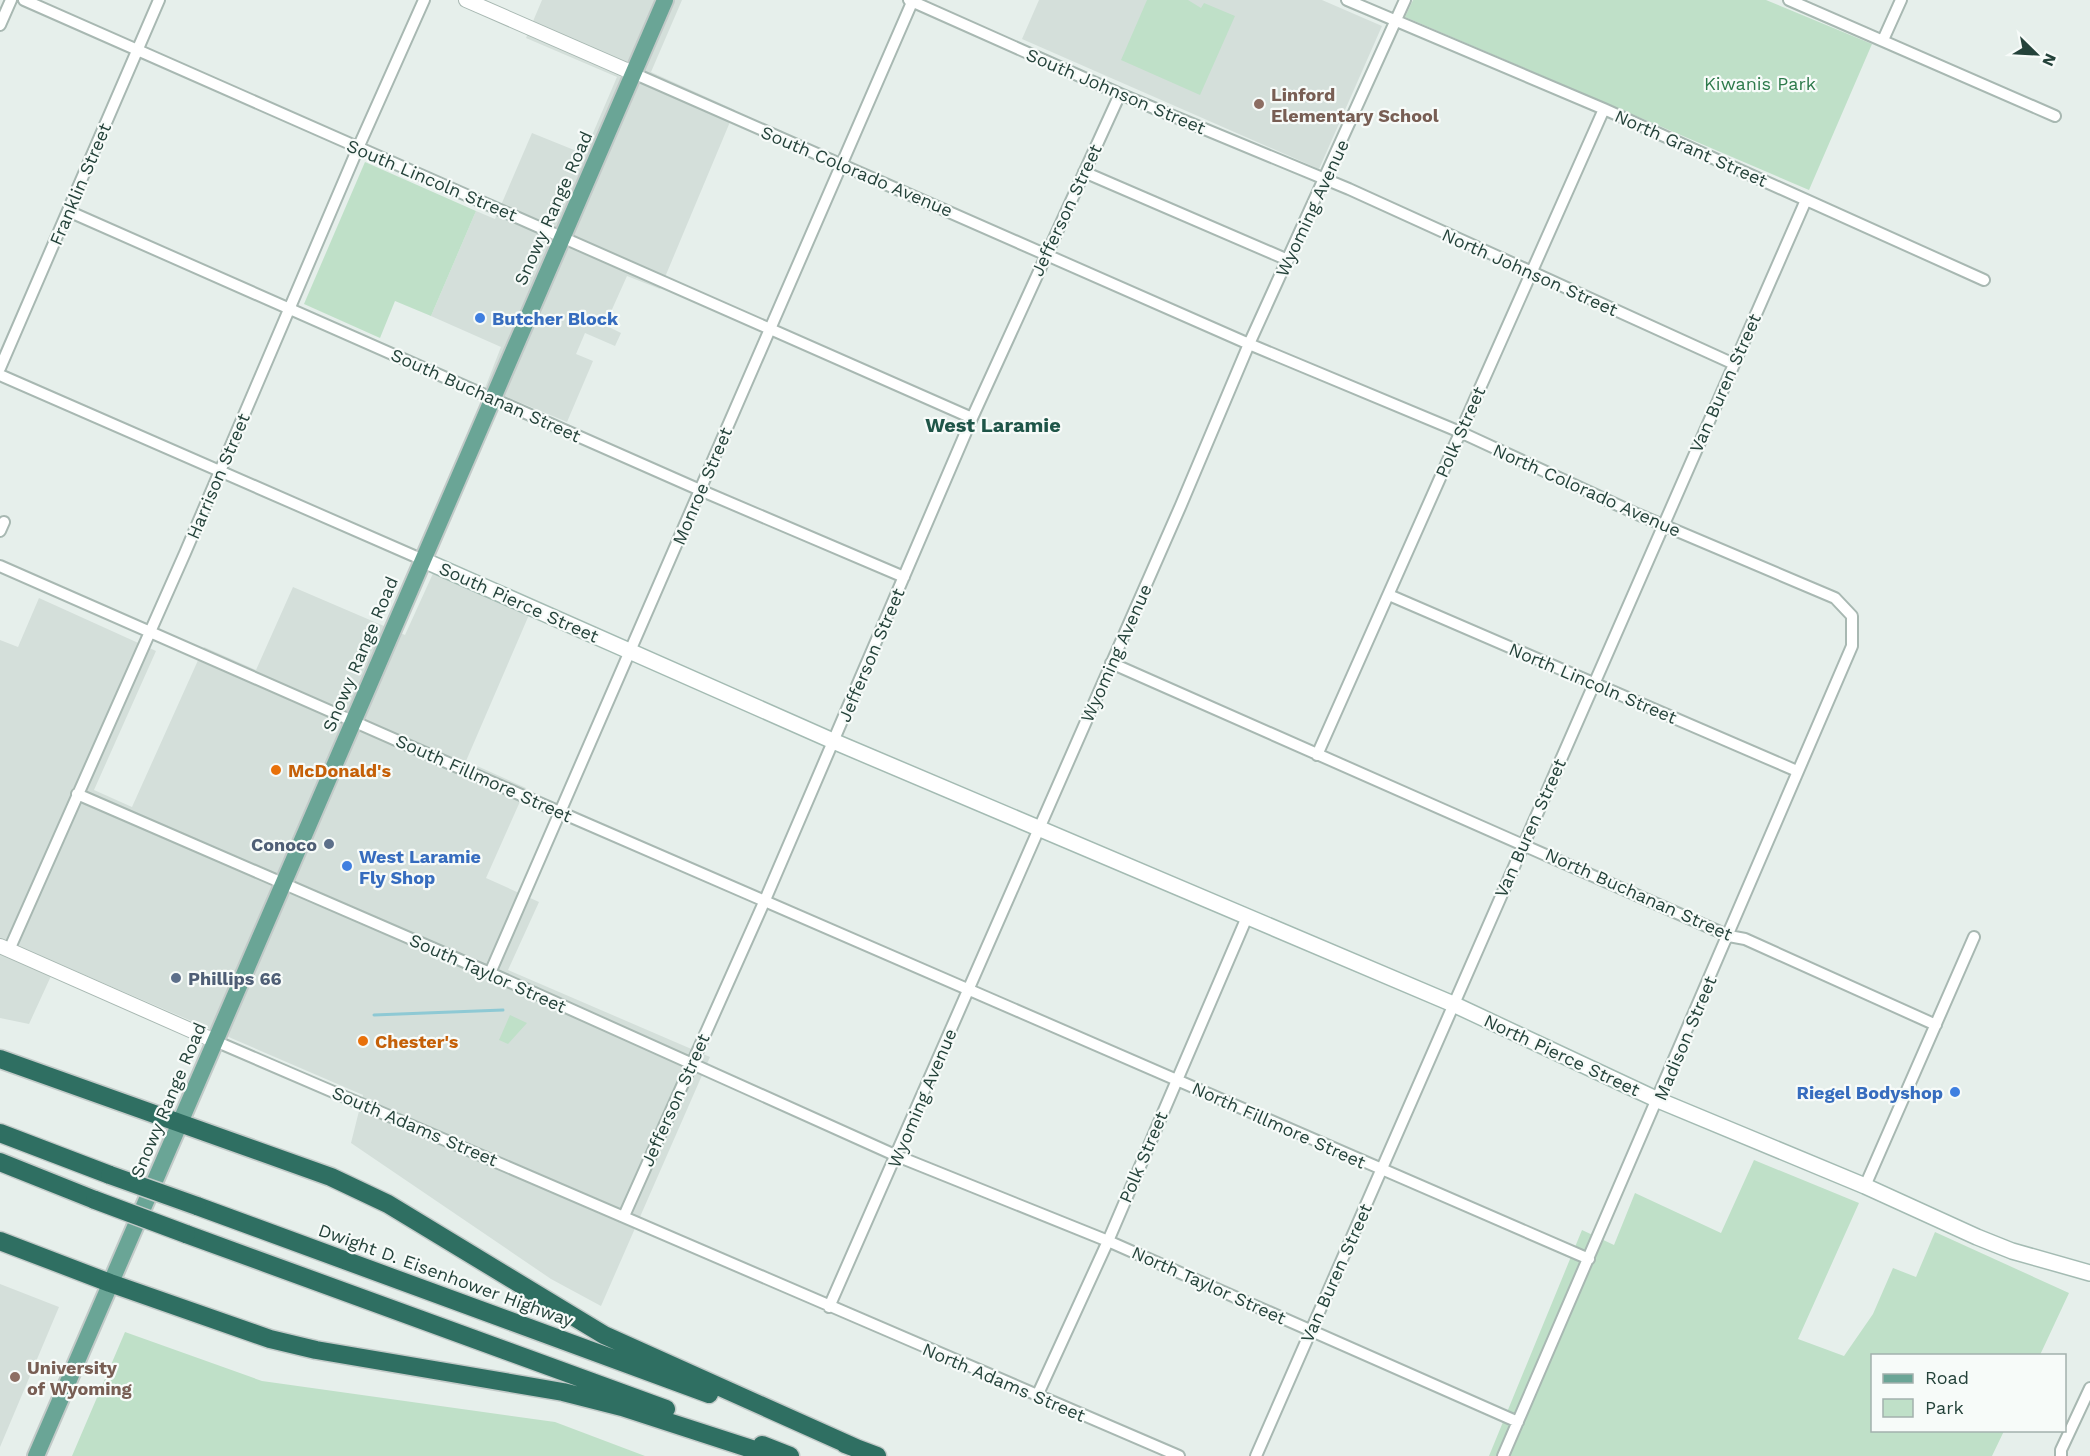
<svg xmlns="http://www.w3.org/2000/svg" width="2090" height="1456" viewBox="0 0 2090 1456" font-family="'Work Sans',sans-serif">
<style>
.built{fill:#d4dfda}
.green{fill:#bfe0c8}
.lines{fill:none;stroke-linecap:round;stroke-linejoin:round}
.stream{stroke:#8ec9d4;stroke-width:3}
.minor-casing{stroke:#a8b8b2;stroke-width:14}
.tertiary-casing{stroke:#a8b8b2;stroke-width:16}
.secondary-casing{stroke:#a4bbb3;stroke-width:18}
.primary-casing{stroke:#c2cac8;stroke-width:20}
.motorway-casing{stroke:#c2cac8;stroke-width:21}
.minor{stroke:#fff;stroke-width:10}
.tertiary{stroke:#fff;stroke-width:14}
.secondary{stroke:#fff;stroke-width:15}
.primary{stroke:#6aa596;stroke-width:16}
.motorway{stroke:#2f6f62;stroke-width:18}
.motorway-bridge-casing{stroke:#c2cac8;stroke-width:21;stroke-linecap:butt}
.motorway-bridge{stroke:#2f6f62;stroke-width:18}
.education-dot{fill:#8d6e63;stroke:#f7fbf9;stroke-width:2}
.shop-dot{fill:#3f7fe0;stroke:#f7fbf9;stroke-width:2}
.food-dot{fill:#e8710a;stroke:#f7fbf9;stroke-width:2}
.service-dot{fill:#5c6f8a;stroke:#f7fbf9;stroke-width:2}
.labels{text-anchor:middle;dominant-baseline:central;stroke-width:4.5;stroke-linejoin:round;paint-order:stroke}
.park-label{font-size:18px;fill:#2d7a4b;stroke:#f7fbf9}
.street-label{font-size:18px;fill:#24423a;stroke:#f7fbf9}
.education-label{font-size:18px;font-weight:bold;fill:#785e54;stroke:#f7fbf9;text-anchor:start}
.shop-label{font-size:18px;font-weight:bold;fill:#366cbe;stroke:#f7fbf9;text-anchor:start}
.food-label{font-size:18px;font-weight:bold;fill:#c56008;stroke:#f7fbf9;text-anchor:start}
.service-label{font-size:18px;font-weight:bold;fill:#4e5e75;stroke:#f7fbf9;text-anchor:end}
.neighbourhood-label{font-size:20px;font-weight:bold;fill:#1f5548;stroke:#f7fbf9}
</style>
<rect width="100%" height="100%" fill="#e6efeb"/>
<path class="built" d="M542,0h140l-31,72 84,38 -75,179 -33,-13 -22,49 16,8 -6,13 -30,-13 -9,21 17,7 -26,61 -82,-34 16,-41 -70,-31 45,-105 19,8 37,-86 52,21 33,-77 -91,-39z
M1039,0h283l60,26 -63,143 -297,-130z
M440,558l95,43 -69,160 60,27 -40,90 53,24 -31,68 202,87 -109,249 -50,-27 -200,-136 12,-48 -306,-132 -28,61 -29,-6v-378l18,7 21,-49 117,53 -62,139 38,17 72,-160 52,23 37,-83 112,48z
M0,1284l59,23 -59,140z"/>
<path class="green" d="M1147,0h41l13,8 3,-5 31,13 -35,79 -79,-35z
M1413,0h353l106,44 -63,146 -404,-173z
M365,162l111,49 -45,105 -36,-15 -15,37 -76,-34z
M510,1015l17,8 -19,21 -9,-4z
M1754,1160l105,43 -61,136 46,17 29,-42 20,-46 23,9 19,-45 134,61 -29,62 -168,1v74l132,1 -12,25h-503l93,-226 32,15 21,-52 86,40z
M125,1332l137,49 293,41 90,34h-573z"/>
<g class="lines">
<path class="stream" d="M374,1015l129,-5"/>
<defs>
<path id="minor" d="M24,0l948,418
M909,0l211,94 229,95 385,175
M1347,0l257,109 380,171
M1789,0l266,116
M0,25l11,-25
M1883,40l18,-40
M633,73l616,271 211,88 177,82 198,84 17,18v30l-349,810
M1084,172l204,88
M68,211l632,279 204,87
M0,368l159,-368
M0,375l421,184
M0,531l4,-9
M0,566l562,247 1027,446
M1389,595l408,176
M1111,663c205,92 412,180 618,273l16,3 191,86
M1317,755l287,-646
M77,794l413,179 407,183 211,85 410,181
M9,950l176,-397 173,-405 66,-148
M490,973l423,-973
M215,1041l964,415
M1865,1186l109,-249
M624,1216l141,-316 207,-482 148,-324
M829,1307l352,-802 68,-161 156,-344
M1037,1396l71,-155 139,-324
M1256,1456l550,-1256
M2061,1456v-6l29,-62"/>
<path id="tertiary" d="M466,0l167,73
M0,946l215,95"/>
<path id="secondary" d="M421,559l412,182 620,263 205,96 207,86 112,51 35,14 78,22"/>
<path id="primary" d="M36,1456l629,-1456"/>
<path id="motorway" d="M0,1059l331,118 57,27 216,131 252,113
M0,1133l110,42
M0,1162l95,38
M197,1206l512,188
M186,1234l480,175
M0,1241l110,42 160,56 46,11 247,42 59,15 151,49
M845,1444l32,12
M762,1445l28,11"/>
</defs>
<use href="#minor" class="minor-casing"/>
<use href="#tertiary" class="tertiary-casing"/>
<use href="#secondary" class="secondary-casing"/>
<use href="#primary" class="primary-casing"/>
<use href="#motorway" class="motorway-casing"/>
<use href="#minor" class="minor"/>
<use href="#tertiary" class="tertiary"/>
<use href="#secondary" class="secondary"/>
<use href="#primary" class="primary"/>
<use href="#motorway" class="motorway"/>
<defs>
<path id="motorway-bridge" d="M110,1175l87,31
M95,1200l91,34"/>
</defs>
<use href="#motorway-bridge" class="motorway-bridge-casing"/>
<use href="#motorway-bridge" class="motorway-bridge"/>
</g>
<g class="education-dot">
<circle cx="1259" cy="104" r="6"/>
<circle cx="15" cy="1377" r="6"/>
</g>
<g class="shop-dot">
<circle cx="480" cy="318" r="6"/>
<circle cx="347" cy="866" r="6"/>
<circle cx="1955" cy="1092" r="6"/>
</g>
<g class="food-dot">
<circle cx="276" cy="770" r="6"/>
<circle cx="363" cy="1041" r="6"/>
</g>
<g class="service-dot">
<circle cx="329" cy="844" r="6"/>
<circle cx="176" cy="978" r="6"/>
</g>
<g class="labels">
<g class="park-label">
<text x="1760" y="83">Kiwanis Park</text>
</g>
<g class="street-label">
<text transform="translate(1116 91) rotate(23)">South Johnson Street</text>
<text transform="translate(1691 148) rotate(24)">North Grant Street</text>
<text transform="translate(857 171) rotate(23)">South Colorado Avenue</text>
<text transform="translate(432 180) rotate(23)">South Lincoln Street</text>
<text transform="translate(80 184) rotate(-67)">Franklin Street</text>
<text transform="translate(553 208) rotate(-66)">Snowy Range Road</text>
<text transform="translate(1312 208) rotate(-65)">Wyoming Avenue</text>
<text transform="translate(1066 210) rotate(-65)">Jefferson Street</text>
<text transform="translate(1530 272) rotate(24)">North Johnson Street</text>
<text transform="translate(1725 383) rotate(-66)">Van Buren Street</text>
<text transform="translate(486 395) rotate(24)">South Buchanan Street</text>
<text transform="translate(1460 432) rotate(-66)">Polk Street</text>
<text transform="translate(218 476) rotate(-67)">Harrison Street</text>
<text transform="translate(702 486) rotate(-67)">Monroe Street</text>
<text transform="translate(1587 490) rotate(24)">North Colorado Avenue</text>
<text transform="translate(519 602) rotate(24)">South Pierce Street</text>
<text transform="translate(1116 653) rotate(-66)">Wyoming Avenue</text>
<text transform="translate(360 654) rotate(-67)">Snowy Range Road</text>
<text transform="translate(871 655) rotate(-67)">Jefferson Street</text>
<text transform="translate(1593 683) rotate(23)">North Lincoln Street</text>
<text transform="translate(484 778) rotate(24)">South Fillmore Street</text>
<text transform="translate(1530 828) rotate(-66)">Van Buren Street</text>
<text transform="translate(1639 894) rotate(24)">North Buchanan Street</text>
<text transform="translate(488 973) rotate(24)">South Taylor Street</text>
<text transform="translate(1685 1038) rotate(-67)">Madison Street</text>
<text transform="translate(1562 1055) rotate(25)">North Pierce Street</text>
<text transform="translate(922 1098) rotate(-67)">Wyoming Avenue</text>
<text transform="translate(168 1100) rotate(-67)">Snowy Range Road</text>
<text transform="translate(675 1100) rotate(-66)">Jefferson Street</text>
<text transform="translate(1279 1125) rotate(24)">North Fillmore Street</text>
<text transform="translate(415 1126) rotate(23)">South Adams Street</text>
<text transform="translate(1143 1157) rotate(-67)">Polk Street</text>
<text transform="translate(1336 1273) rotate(-66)">Van Buren Street</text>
<text transform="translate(446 1275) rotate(20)">Dwight D. Eisenhower Highway</text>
<text transform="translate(1209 1285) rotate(24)">North Taylor Street</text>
<text transform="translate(1004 1382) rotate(23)">North Adams Street</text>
</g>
<g class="education-label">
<text x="1271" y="94">Linford<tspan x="1271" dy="21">Elementary School</tspan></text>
<text x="27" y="1367">University<tspan x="27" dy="21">of Wyoming</tspan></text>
</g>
<g class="shop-label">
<text x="492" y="318">Butcher Block</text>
<text x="359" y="856">West Laramie<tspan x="359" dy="21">Fly Shop</tspan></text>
<text x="1943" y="1092" text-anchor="end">Riegel Bodyshop</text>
</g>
<g class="food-label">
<text x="288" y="770">McDonald's</text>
<text x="375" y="1041">Chester's</text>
</g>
<g class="service-label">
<text x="317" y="844">Conoco</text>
<text x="188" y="978" text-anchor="start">Phillips 66</text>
</g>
<g class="neighbourhood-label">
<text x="993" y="425">West Laramie</text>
</g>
</g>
<rect x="1871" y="1354" width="195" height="78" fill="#f7fbf9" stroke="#a3b1ad" stroke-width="1.5"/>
<rect x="1883" y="1374" width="30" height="9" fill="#6aa596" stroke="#a3b1ad" stroke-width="1.5"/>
<text x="1925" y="1384" font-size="18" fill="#24423a">Road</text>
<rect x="1883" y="1399" width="30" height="18" fill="#bfe0c8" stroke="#a3b1ad" stroke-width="1.5"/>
<text x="1925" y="1414" font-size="18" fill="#24423a">Park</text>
<g transform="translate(2036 54) rotate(114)" stroke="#f7fbf9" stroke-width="4.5" paint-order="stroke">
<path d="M0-4.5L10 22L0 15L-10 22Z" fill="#24423a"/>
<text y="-9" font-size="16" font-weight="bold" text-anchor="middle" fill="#24423a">N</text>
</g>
</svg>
